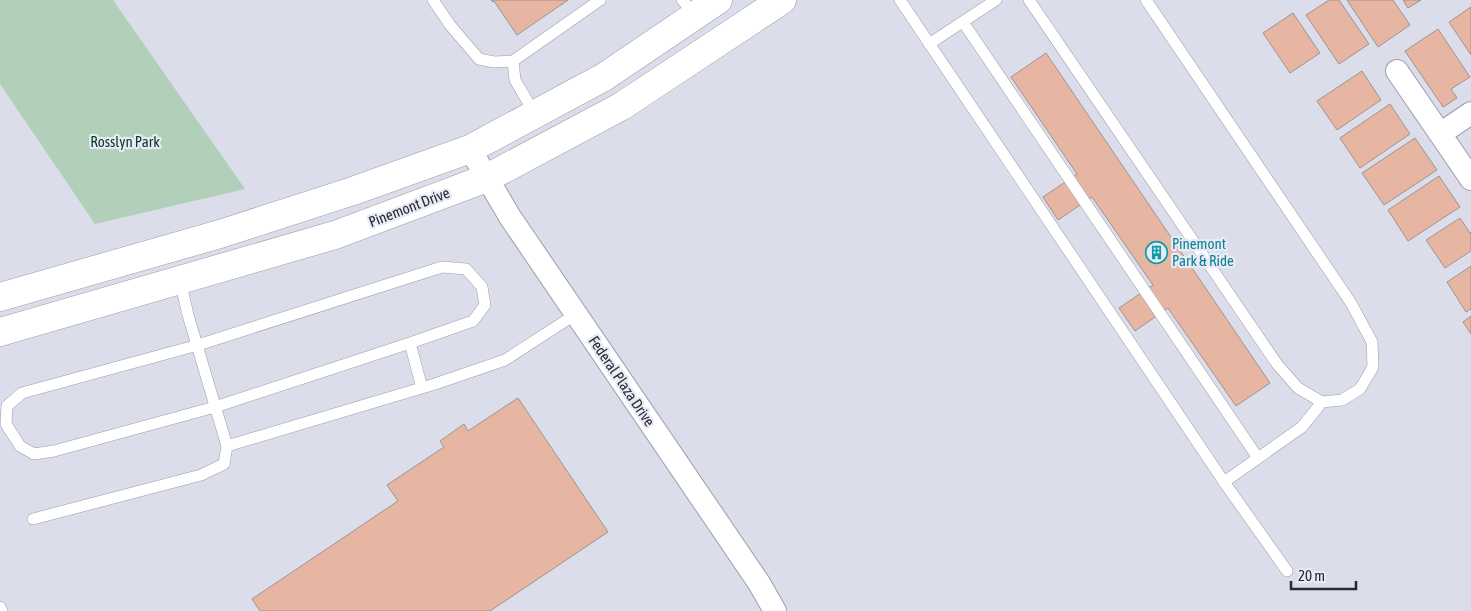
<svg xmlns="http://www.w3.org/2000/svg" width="1471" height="611" viewBox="0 0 1471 611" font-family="'Asap Condensed',sans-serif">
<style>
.green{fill:#b2cfba}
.building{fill:#e7b6a3;stroke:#9f938e}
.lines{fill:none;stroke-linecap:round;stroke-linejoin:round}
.service-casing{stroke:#9b9ea9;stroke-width:12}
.minor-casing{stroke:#9b9ea9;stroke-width:24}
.secondary-casing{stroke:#9b9ea9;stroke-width:29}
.service{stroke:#fff;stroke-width:11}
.minor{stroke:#fff;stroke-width:22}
.secondary{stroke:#fff;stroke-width:28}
.labels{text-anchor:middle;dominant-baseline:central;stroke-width:4.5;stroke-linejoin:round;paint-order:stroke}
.park-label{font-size:15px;fill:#063c1f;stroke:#e8ebf7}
.street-label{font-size:15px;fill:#28292d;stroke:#e8ebf7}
.culture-label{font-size:15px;fill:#0d838f;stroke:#e8ebf7;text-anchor:start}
</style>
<rect width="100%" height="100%" fill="#dbdeea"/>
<path class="green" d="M0,0h113l132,189 -150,35 -95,-140z"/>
<path class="building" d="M491,0h77l-51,35 -23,-34 -1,1z
M1329,0h10l30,44 -30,20 -33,-49z
M1347,0h46l17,25 -32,22z
M1403,0h18l-13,8z
M1471,7v48l-22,-33z
M1293,13l27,40 -30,20 -27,-40z
M1438,29l32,48 -19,12 6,9 -14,9 -38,-56z
M1046,53l224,330 -34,23 -68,-98 -33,23 -16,-23 34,-23 -61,-88 -34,23 -15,-23 34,-23 -66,-97z
M1362,71l19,29 -44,30 -20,-29z
M1390,104l20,30 -50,34 -20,-30z
M1415,138l22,32 -53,35 -22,-32z
M1439,176l21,31 -52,34 -20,-31z
M1460,218l10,15 1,-1v19l-26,17 -19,-28z
M1471,266v43l-5,3 -19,-30z
M1471,316v18l-8,-12z
M518,398l90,134 -118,79h-230l-8,-12 146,-98 -11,-16 57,-38 -4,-6 24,-17 4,7z"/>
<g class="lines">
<defs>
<path id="service" d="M433,0l17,25 29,34 15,3 19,-1
M682,0l13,15
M900,0l324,482 63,89
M1029,0l248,364 21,24 24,14 20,-2 18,-11 13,-22 -1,-25 -21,-39 -205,-303
M963,22l295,436
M929,44l67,-44
M535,114l-20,-34 -2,-19 87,-61
M410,343l-195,64 -161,44 -20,3 -14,-8 -14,-22 1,-18 15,-13 176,-48 244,-78 24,2 16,18 3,18 -12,16 -63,22 12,45
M227,446l208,-62 70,-24 71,-46
M1224,482l78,-55 20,-25
M33,519l168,-44 23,-11 3,-18 -39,-131 -8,-35
M0,607l2,4"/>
<path id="minor" d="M1397,71l74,108
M1440,134l31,-21
M470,149l40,68 249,366 16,28"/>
<path id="secondary" d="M0,297l220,-63 133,-43 117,-42 134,-72 114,-77
M0,332l335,-97 152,-57 135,-72 160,-106"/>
</defs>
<use href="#service" class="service-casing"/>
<use href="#minor" class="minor-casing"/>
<use href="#secondary" class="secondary-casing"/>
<use href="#service" class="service"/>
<use href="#minor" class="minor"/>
<use href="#secondary" class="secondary"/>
</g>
<defs>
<symbol id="building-ring" viewBox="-11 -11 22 22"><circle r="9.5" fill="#e8ebf7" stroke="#0f9aa8" stroke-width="1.5"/><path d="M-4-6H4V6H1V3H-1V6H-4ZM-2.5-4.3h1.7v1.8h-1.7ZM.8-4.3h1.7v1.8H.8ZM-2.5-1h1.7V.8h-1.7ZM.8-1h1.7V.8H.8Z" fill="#0f9aa8"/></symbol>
</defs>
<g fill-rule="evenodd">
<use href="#building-ring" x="1144" y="240" width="25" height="25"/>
</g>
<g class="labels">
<g class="park-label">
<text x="125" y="141">Rosslyn Park</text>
</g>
<g class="street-label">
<text transform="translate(409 207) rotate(-21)">Pinemont Drive</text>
<text transform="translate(622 381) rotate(56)">Federal Plaza Drive</text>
</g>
<g class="culture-label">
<text x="1172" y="243">Pinemont<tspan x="1172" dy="17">Park &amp; Ride</tspan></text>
</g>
</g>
<path d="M1291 581v8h65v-8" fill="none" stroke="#28292d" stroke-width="2.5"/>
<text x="1298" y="581" font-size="15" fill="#28292d" stroke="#e8ebf7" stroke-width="4" paint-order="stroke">20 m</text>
</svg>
